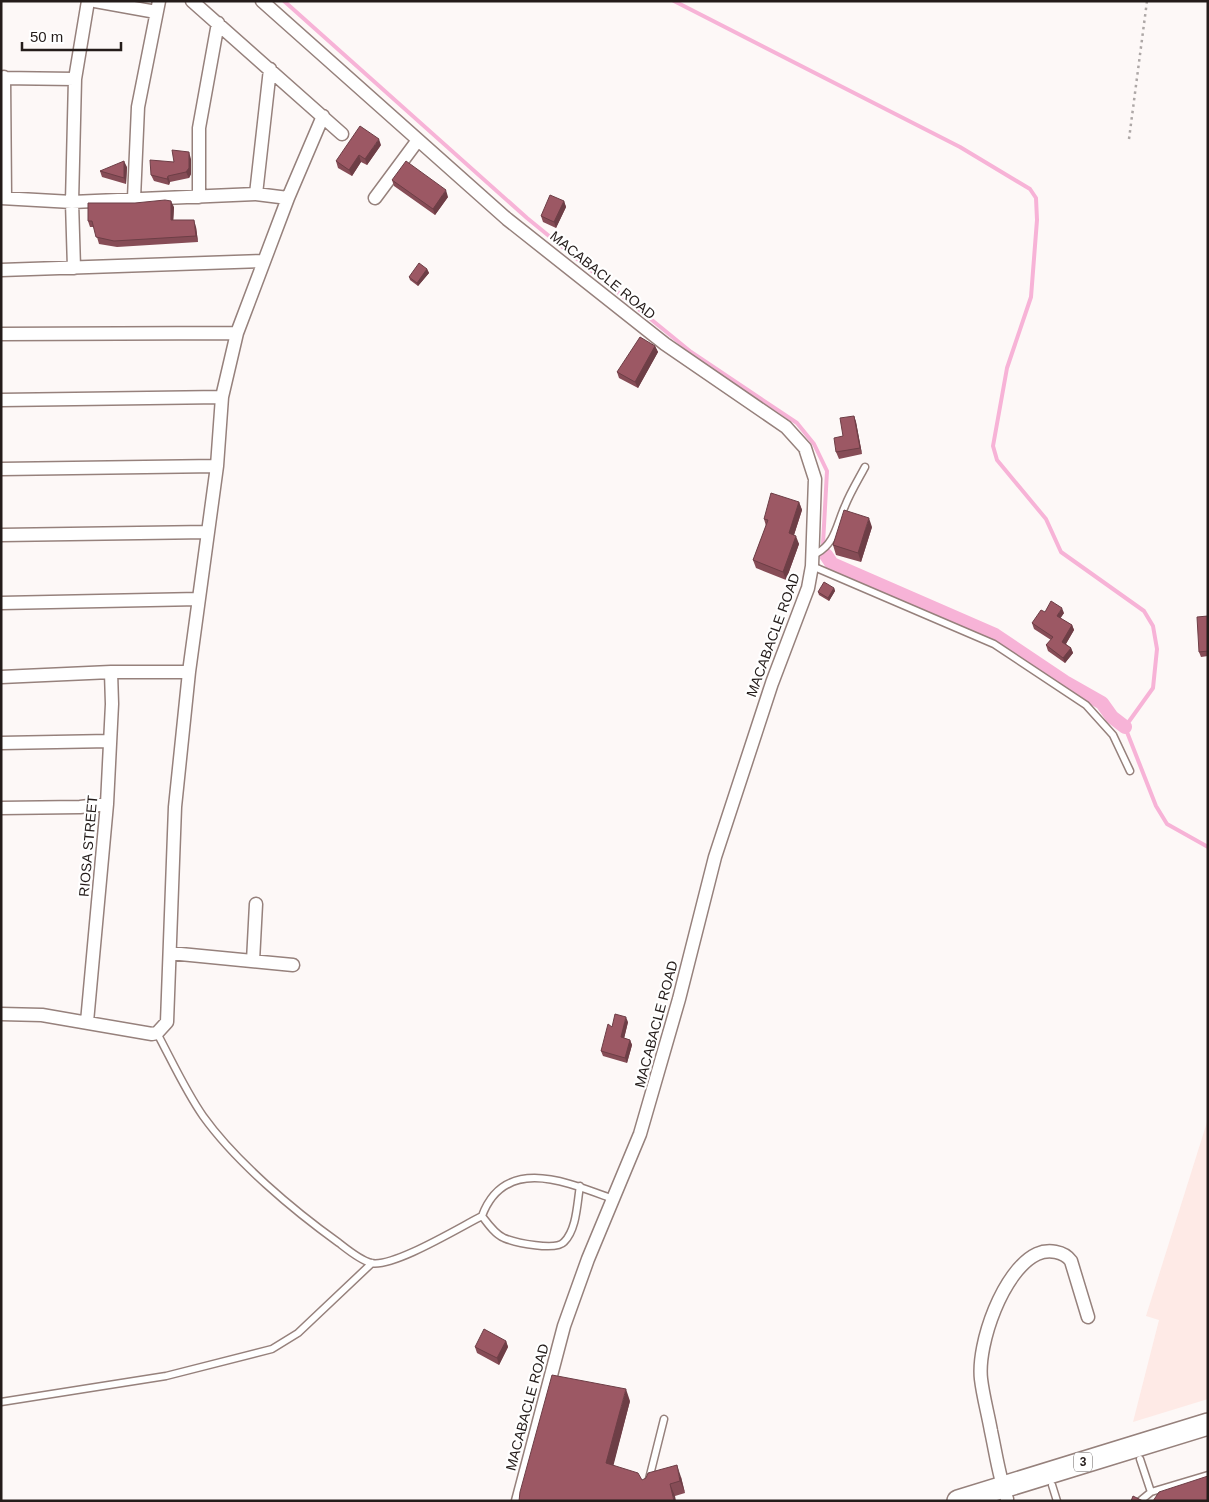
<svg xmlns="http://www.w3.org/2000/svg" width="1209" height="1502" viewBox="0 0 1209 1502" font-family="Helvetica,sans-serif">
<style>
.built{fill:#feeae6}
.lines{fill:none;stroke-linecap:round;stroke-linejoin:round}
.stream{stroke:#f7b3d7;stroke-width:4}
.canal{stroke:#f7b3d7;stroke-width:14}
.service-casing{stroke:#96817c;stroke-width:9}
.minor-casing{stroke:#96817c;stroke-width:15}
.trunk-casing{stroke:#96817c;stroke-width:24}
.path{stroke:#ada7a6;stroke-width:2.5;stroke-dasharray:2.5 4;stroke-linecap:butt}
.service{stroke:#fff;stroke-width:6}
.minor{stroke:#fff;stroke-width:12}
.trunk{stroke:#fff;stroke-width:21}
.wall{fill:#864c56}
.shaded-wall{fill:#6d3e46}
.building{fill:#9c5864;stroke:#6d3e46}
.labels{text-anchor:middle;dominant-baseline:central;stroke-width:4.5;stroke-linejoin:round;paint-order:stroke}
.shield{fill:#fff;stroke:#66605f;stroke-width:1}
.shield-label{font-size:12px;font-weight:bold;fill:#241c1a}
.street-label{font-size:14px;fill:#241c1a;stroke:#fff}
</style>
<rect width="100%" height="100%" fill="#fdf8f7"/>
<path class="built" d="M1208,1119v280l-75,23 26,-102 -13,-4z"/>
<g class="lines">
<path class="stream" d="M284,1l243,217 164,134 106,71 17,21 13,27 -4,73 3,11
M674,1l286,146 70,42 6,9 1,22 -6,77 -24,71 -14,78 4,14 49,59 15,33 83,59 9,15 4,23 -4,39 -28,39 31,79 11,18 41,23
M995,635l41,28"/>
<path class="canal" d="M826,555l6,9 163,71 70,47 37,21 10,14 13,10"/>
<defs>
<path id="service" d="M813,552l4,1c18,-9 20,-30 28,-47 5,-13 13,-26 20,-39
M812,566l182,78 92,61 27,30 17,36
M157,1033c15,28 28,57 46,83 33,46 90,94 136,127 9,7 21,17 32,20 22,5 89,-36 111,-47 23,-62 87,-33 131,-17
M482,1216c6,8 13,18 22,22 12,5 52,13 60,4 13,-13 13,-39 16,-56
M1,1402l165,-26 106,-27 26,-16 74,-70
M1140,1459l11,33
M649,1479l15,-60
M1052,1485l5,16
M1140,1501l11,-9 57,-17"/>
<path id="minor" d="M95,1l61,11
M192,1l150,133
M262,1l245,218 158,125 121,83 19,21 10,31 -3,87 -4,22 -36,95 -57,174 -36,142 -39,135 -52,125 -24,67 -46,175
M4,77l1,121
M1,78l74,1
M256,194l14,-125
M199,197v-69l19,-105
M1,198l71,4 184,-8 32,4
M134,198l4,-91 21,-106
M375,198l43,-58
M74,268l-2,-66 3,-123 13,-78
M1,270l262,-9
M1,334l236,-1
M1,400l221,-3
M1,469l216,-3
M1,535l207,-3
M1,603l198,-4
M1,677l110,-5h78
M1,743l109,-2
M1,808l79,-1 27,-3
M170,953l123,12
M253,961l3,-57
M1,1014l41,1 110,19 5,-1 10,-11 8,-215 14,-135 28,-206 5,-69 15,-64 51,-135 35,-82
M87,1022l20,-218 5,-100 -1,-32
M1007,1499c-8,-22 -11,-45 -16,-68 -3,-17 -8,-35 -10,-52 -4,-35 22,-109 56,-125 11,-5 27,-3 34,7l17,56"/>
<path id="trunk" d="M958,1501l250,-77"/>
</defs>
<use href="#service" class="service-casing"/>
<use href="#minor" class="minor-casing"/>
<use href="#trunk" class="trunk-casing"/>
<path class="path" d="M1129,139l18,-138"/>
<use href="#service" class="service"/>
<use href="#minor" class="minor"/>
<use href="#trunk" class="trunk"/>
</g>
<path class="wall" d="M381,145l-14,20 -6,-3 -9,14 -14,-8 -2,-7z
M191,159v15l-2,4 -19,4 -1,3 -15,-4 -3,-6 23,-13z
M127,167l-1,17 -24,-7 -2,-6z
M392,180l56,17 -13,18 -41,-29z
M564,201l2,6 -10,21 -13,-6 -2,-6z
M174,207l-1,13 23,7 2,15 -81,5 -18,-3 -5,-17h-4l-2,-6z
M427,269l2,4 -11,13 -8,-6 -1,-3z
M655,346l3,6 -20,36 -19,-10 -2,-6z
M854,416l2,6 6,32 -23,5 -3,-7 7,-16z
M799,502l3,8 -8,25 5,9 -13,36 -30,-12 -3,-8 13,-34 -2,-7z
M872,527l-11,35 -25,-7 -3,-10z
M834,588l1,3 -6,10 -10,-6 -1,-3z
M1045,612l19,1 -4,5 12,7 2,5 -8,14 5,4 2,5 -8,10 -17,-12 -2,-6 5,-5 -17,-11 -2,-6z
M1208,616v40l-7,1 -2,-5z
M628,1022l-4,16 6,2 2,5 -5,18 -24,-7 -2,-5 11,-24z
M506,1341l2,6 -9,18 -22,-12 -2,-6z
M630,1401l-17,64 29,15 39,-3 4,16 -10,3 -156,5z"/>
<path class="shaded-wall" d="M379,139l2,6 -14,20 -2,-6z
M189,152l2,7v15l-2,4 -3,-6z
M359,155l2,7 -9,14 -3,-6z
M124,161l3,6 -1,17 -2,-6z
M168,176l2,6 -1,3 -2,-6z
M446,190l2,7 -13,18 -2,-6z
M171,201l3,6 -1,20 -2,-7z
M564,201l2,6 -10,21 -2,-6z
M194,220l2,7 2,15 -2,-6z
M427,269l2,4 -11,13 -1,-3z
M655,346l3,6 -20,36 -3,-6z
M854,416l2,6 6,32 -2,-6z
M799,502l3,8 -10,31 -3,-8z
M869,518l3,9 -11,35 -3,-9z
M796,536l3,8 -13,36 -3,-8z
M834,588l1,3 -6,10 -1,-3z
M1062,608l2,5 -6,9 -1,-6z
M1072,625l2,5 -10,17 -2,-5z
M1071,648l2,5 -8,10 -2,-5z
M626,1017l2,5 -5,21 -2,-6z
M630,1040l2,5 -5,18 -2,-5z
M506,1341l2,6 -9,18 -2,-7z
M626,1389l4,12 -19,74 -5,-12z
M677,1465l4,12 4,16 -5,-12z
M670,1484l5,12 1,5h-2z"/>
<path class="building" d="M360,126l19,13 -14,20 -6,-4 -10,15 -13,-9z
M172,150l17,2v16l-3,4 -18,4 -1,3 -16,-4 -1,-15 24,2z
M124,161v17l-24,-7z
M406,161l40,29 -13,19 -41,-29z
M550,195l14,6 -10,21 -13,-6z
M165,200l6,1v19h23l2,16 -82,5 -18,-4 -4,-16h-4v-18h47z
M419,263l8,6 -10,14 -8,-6z
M640,337l15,9 -20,36 -18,-10z
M854,416l6,32 -24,4 -2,-14 9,-2 -3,-18z
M771,493l28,9 -10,31 7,3 -13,36 -30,-12 15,-40 -4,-1z
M844,510l25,8 -11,35 -25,-8z
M824,582l10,6 -6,10 -10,-6z
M1051,601l11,7 -5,8 15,9 -10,17 9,6 -8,10 -17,-13 7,-8 -21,-14 9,-13 4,2z
M1208,616v35l-9,1 -2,-35z
M615,1014l11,3 -5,20 9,3 -5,18 -24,-7 7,-27 4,3z
M484,1329l22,12 -9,17 -22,-11z
M552,1375l74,14 -20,74 32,10 4,7 4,-2 2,-5 29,-8 3,16 -10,3 4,17h-155l1,-9z
M1208,1476v25h-55l6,-9z
M1133,1496l10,5h-12z"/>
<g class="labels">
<rect class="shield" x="1074" y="1452.5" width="18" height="19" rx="4"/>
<g class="shield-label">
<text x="1083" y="1462">3</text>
</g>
<g class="street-label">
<text transform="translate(603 275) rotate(39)">MACABACLE ROAD</text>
<text transform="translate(773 635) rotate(-70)">MACABACLE ROAD</text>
<text transform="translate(88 846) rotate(-85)">RIOSA STREET</text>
<text transform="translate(656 1024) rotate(-75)">MACABACLE ROAD</text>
<text transform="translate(527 1407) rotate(-75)">MACABACLE ROAD</text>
</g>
</g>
<rect width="1209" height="1502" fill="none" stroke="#241c1a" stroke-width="5"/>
<path d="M22 42v8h99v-8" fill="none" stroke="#241c1a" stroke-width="2.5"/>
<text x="30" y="42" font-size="15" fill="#241c1a" stroke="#ffffff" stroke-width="4" paint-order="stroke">50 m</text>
</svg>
